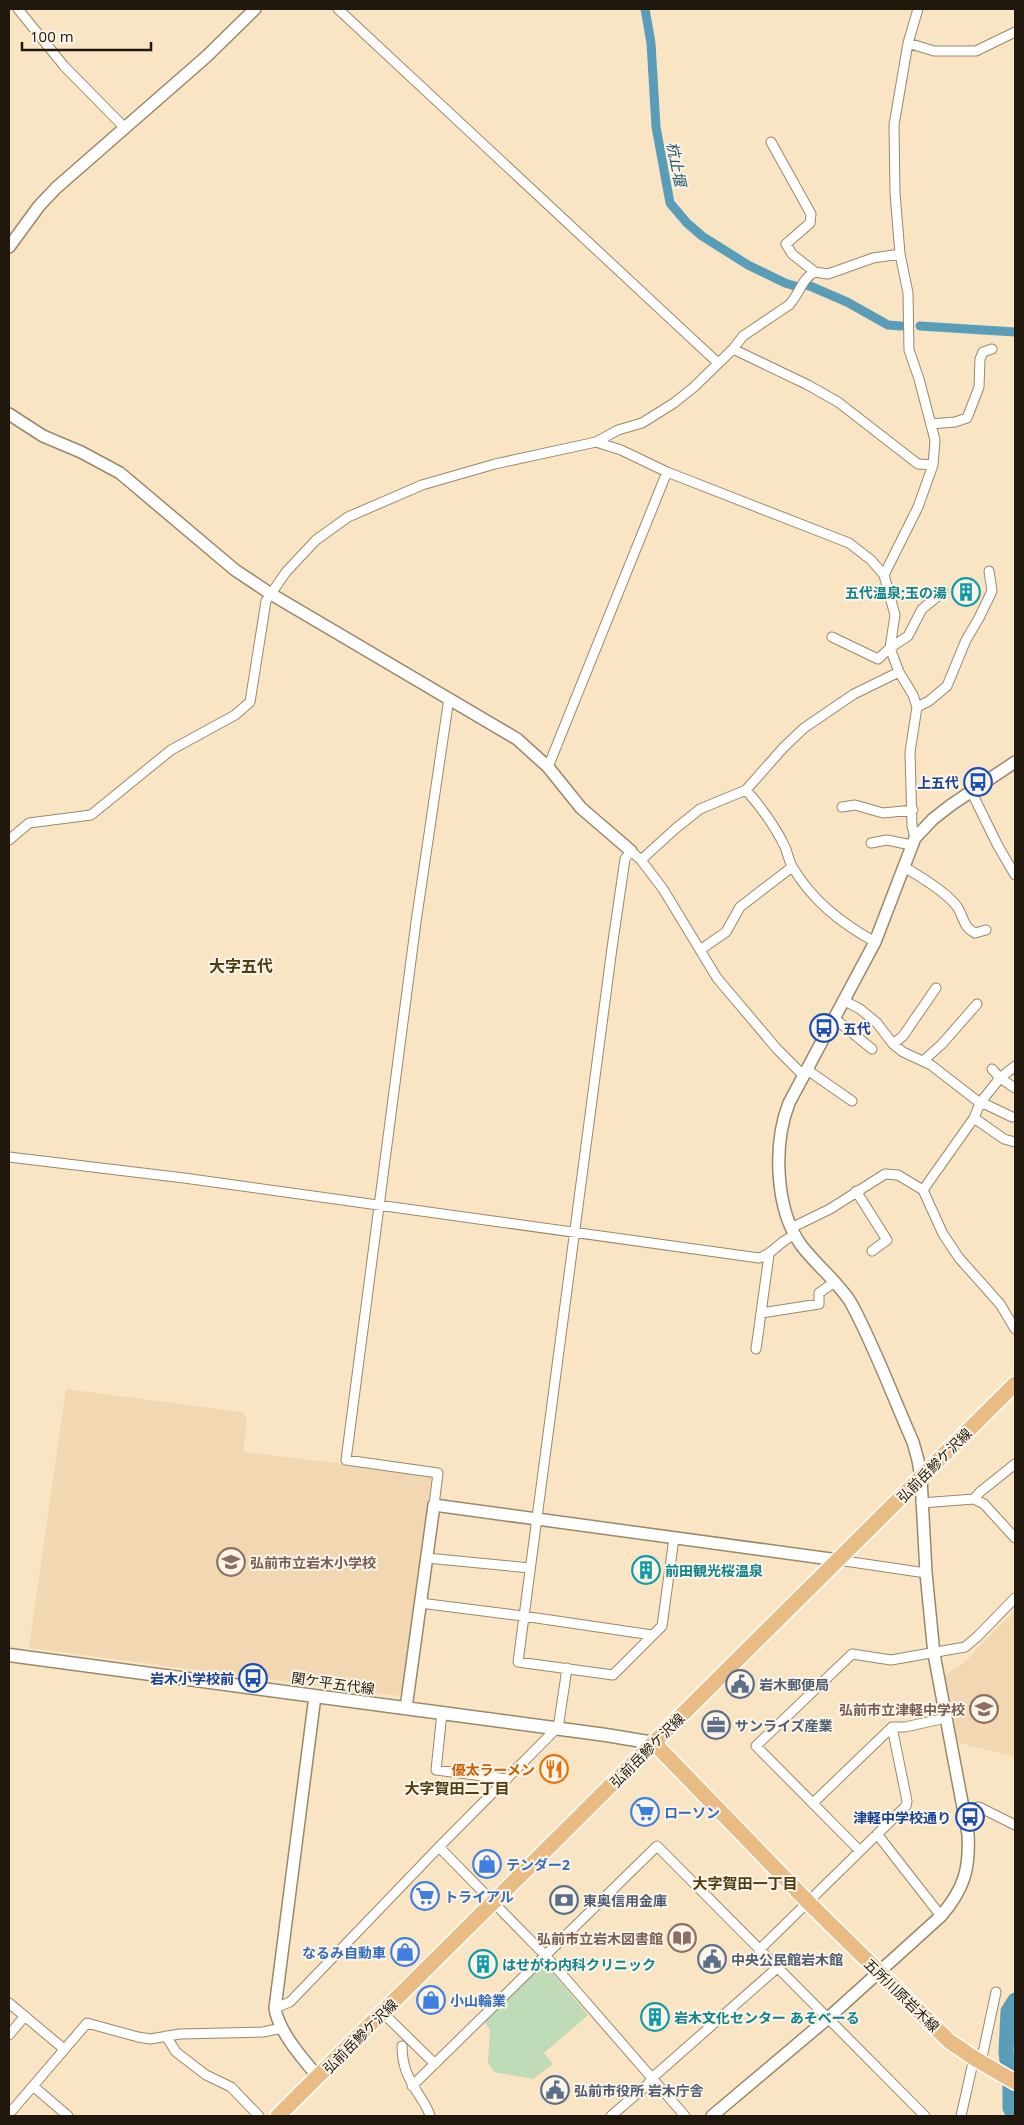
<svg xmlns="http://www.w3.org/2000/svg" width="1024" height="2125" viewBox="0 0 1024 2125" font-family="'Open Sans','Noto Sans JP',sans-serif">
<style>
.built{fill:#f1d8b2}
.green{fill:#bfdbb7}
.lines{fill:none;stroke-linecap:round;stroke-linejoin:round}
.canal{stroke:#5a9db8;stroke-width:9}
.river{stroke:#5a9db8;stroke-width:15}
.minor-casing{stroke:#9a886a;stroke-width:11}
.tertiary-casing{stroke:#9a886a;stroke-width:14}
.secondary-casing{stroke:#9a886a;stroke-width:15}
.primary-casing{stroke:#fff;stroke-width:18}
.minor{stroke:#fff;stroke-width:9}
.tertiary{stroke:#fff;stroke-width:11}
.secondary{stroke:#fff;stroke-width:12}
.primary{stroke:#eabc85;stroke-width:15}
.labels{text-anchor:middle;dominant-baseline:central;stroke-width:4;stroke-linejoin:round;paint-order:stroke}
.culture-label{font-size:14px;font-weight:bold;fill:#0d838f;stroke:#fcf4e7;text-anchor:start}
.transit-label{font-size:14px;font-weight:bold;fill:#164399;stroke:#fcf4e7;text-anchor:end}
.street-label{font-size:14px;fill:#20180c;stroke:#fcf4e7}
.education-label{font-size:14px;font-weight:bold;fill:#785e54;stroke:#fcf4e7;text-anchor:end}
.service-label{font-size:14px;font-weight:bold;fill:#4e5e75;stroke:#fcf4e7;text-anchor:start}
.food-label{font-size:14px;font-weight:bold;fill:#c56008;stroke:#fcf4e7;text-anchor:end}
.shop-label{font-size:14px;font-weight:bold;fill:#366cbe;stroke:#fcf4e7;text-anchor:start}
.water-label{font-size:15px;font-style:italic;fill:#1e5569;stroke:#fcf4e7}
.neighbourhood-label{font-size:15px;font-weight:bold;fill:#4e3c15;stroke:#fcf4e7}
.quarter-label{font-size:16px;font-weight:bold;fill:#4e3c15;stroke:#fcf4e7}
</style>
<rect width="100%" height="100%" fill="#f9e5c4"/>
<path class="built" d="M66,1389l175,23 6,6 -4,34 185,22 4,3 -28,212 -7,7 -368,-48z
M1015,1610v147l-57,-14 -13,-68 19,-12z"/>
<path class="green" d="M541,1966h6l41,49 -44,38 9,11 -20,15 -39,-7 -6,-9 2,-33 -6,-9z"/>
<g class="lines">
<path class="canal" d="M645,9l6,34 5,84 14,76 17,20 15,13 46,29 37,18 10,3
M805,285l5,1 37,16 41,23 13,1
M920,326l95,6"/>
<path class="river" d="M1014,2116l-4,-8v-23l-4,-33 2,-41 7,-11"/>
<defs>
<path id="minor" d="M18,9l46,57 61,62
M338,9l380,354
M908,43l26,8h42l39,-19
M771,142l40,72 -1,9 -24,21 6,10 23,18 13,2 45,-16 27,-4
M733,349l75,36 30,17 80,62 15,1
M931,424l24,-2 12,-4 12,-31 1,-28 3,-7 9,-3
M596,442l25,8 46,22 182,71 22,17 13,15 11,40 -5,33 9,24 14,23 4,12 -7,45 2,74 3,12
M884,575l34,-68 15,-42 2,-25 -16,-61 -10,-29 -1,-57 -8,-39 -5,-61 -1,-68 14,-82 10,-34
M832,637l46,22 12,-11 18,-12 14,-27 21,-17
M917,707l12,-6 18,-15 19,-46 13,-22 13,-27 -3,-20
M548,767l119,-295
M746,790c15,17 29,36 39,57 3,7 4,15 8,21 20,33 48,55 82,74
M971,791l27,55 17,29
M842,807l13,-2 28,8 30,-3
M9,840l20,-17 62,-8 80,-65 64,-35 15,-13 16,-101 20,-29 30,-32 32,-23 74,-32 73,-21 101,-22 22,-12 24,-7 32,-20 20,-16 39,-38 10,-13 46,-31c10,-10 13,-27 26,-33
M871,843l16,-3 24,5
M641,860l34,-31 25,-20 46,-19 38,-43 20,-19 50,-34 45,-22
M904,867c14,8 45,27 54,41 6,10 5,19 17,25l11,-3
M700,950l26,-18 14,-25 52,-40
M843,1000l17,9 17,14 16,21 10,8 28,13 49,38 -6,15 -51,72
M834,1018l38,31
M893,1044l10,-8 33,-48
M923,1061l19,-17 35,-40
M806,1069l46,32
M992,1069l8,9 15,10
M1012,1117l-25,-12 -7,-2 20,-25 15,-12
M974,1118l30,21 11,3
M9,1157l175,21 575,80c15,-4 21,-19 37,-23
M856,1191l31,49 -15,11
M791,1228l39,-19 55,-35 13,1 25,15 20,44 16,24 41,46 15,25
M761,1313l58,-9v-11l14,-10
M756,1349l13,-94
M974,1499l6,-7 35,-28
M921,1503l53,-4 10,5 31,34
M434,1505l4,-32 -92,-13 70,-538 33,-224
M674,1538l-12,88 -49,49 -95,-13 94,-714 13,-89 6,-8 10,9 22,29 54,89 60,71 26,26
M427,1558l103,10
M838,1560l88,13
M420,1603l103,13 129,19
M442,1713l-6,57 71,9
M813,1803l79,-76h13l41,-9
M963,1810l16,-3 36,18
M877,1834l64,82
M439,1847l106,108 140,161
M860,1851l-104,-105 96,-92 39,6 74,-13 13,-11 37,-38
M759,1950l147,-144 1,-5 -15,-74
M9,2003l55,46
M275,2008l15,-6 149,-155 118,-119 2,-6 8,-54
M383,2013l52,51
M9,2035l16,-19
M166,2036l10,16 30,23 25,12 28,29
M402,2046c0,20 6,32 17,49 4,7 9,13 11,21
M981,2062l15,-70
M33,2086l35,30
M412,2086l245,-240 268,270
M9,2114l78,-91 51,14 12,2 30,-5 83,-2 19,-4
M611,2116l36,-31 5,-7 125,-110
M961,2116l13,-58"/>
<path id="tertiary" d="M9,247l30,-41 17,-18 151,-132 48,-47
M9,414l34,22 38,16 39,21 115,97 36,24 246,145 31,28 33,41 50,43
M315,1696l-40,312c3,23 28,51 43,69
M406,1708l28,-203 404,55
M712,2116l115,-97 114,-103c23,-27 29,-47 27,-82l-34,-180 -8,-81 -5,-95 -3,-18 -5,-18c-20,-45 -39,-97 -62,-139 -12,-20 -35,-38 -50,-58 -26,-36 -28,-101 -12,-142l86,-161 40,-104 18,-19 18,-14 64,-43"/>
<path id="secondary" d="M9,1655l597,80 48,8"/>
<path id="primary" d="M654,1743l154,159 141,139 25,17 41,24
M278,2116l737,-732"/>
</defs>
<use href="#minor" class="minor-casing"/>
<use href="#tertiary" class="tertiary-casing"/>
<use href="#secondary" class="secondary-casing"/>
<use href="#primary" class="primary-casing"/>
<use href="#minor" class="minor"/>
<use href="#tertiary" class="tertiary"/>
<use href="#secondary" class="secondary"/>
<use href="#primary" class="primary"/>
</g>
<defs>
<symbol id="building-ring" viewBox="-11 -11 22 22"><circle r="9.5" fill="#fcf4e7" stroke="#0f9aa8" stroke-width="1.5"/><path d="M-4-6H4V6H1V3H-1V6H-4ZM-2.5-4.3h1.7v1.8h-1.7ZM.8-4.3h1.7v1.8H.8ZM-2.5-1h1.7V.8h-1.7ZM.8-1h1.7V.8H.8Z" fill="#0f9aa8"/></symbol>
<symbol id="bus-ring" viewBox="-11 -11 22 22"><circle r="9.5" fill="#fcf4e7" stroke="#1a4fb4" stroke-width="1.5"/><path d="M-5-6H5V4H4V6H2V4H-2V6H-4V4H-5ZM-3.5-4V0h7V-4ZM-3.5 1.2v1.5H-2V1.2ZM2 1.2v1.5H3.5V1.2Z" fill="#1a4fb4"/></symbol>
<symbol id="school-ring" viewBox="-11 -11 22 22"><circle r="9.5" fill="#fcf4e7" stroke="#8d6e63" stroke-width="1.5"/><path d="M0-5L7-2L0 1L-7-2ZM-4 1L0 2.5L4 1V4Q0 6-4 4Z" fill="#8d6e63"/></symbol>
<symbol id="civic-ring" viewBox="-11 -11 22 22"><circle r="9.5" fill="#fcf4e7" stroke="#5c6f8a" stroke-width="1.5"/><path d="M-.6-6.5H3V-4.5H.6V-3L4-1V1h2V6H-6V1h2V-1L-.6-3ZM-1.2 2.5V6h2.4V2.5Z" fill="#5c6f8a"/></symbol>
<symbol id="office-ring" viewBox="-11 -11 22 22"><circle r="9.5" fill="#fcf4e7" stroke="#5c6f8a" stroke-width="1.5"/><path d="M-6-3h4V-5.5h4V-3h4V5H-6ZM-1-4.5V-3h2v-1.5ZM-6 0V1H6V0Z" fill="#5c6f8a"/></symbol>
<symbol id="restaurant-ring" viewBox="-11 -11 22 22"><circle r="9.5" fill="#fcf4e7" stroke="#e8710a" stroke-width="1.5"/><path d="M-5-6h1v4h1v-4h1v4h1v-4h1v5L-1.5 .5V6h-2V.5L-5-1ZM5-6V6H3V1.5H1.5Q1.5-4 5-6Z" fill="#e8710a"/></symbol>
<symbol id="supermarket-ring" viewBox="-11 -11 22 22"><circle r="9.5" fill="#fcf4e7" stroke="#3f7fe0" stroke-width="1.5"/><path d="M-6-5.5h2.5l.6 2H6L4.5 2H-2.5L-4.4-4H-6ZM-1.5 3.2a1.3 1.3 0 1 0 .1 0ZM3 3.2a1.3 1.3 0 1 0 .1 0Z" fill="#3f7fe0"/></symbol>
<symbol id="shop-ring" viewBox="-11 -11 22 22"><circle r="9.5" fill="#fcf4e7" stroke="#3f7fe0" stroke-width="1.5"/><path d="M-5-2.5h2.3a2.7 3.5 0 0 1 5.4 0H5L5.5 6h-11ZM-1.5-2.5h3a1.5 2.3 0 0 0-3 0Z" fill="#3f7fe0"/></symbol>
<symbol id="bank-ring" viewBox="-11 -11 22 22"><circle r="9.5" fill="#fcf4e7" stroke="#5c6f8a" stroke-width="1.5"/><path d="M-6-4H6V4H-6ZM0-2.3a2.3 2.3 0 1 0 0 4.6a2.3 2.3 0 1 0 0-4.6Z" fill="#5c6f8a"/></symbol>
<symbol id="library-ring" viewBox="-11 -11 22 22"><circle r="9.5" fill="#fcf4e7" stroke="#8d6e63" stroke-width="1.5"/><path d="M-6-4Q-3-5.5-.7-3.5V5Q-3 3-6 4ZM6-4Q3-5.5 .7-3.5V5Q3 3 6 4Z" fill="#8d6e63"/></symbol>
</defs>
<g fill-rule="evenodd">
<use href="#building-ring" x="950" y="576" width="32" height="32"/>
<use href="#bus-ring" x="962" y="766" width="32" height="32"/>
<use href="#bus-ring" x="808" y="1012" width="32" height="32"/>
<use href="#school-ring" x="215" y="1546" width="32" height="32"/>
<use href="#building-ring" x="630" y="1554" width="32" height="32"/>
<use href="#bus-ring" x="237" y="1662" width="32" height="32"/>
<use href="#civic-ring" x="724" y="1668" width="32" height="32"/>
<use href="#school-ring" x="968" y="1693" width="32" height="32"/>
<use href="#office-ring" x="700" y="1709" width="32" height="32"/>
<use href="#restaurant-ring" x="538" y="1753" width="32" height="32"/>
<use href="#supermarket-ring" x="629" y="1796" width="32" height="32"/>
<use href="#bus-ring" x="954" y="1801" width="32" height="32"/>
<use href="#shop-ring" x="471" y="1848" width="32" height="32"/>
<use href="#supermarket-ring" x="409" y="1880" width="32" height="32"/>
<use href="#bank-ring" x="548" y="1884" width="32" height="32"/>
<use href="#library-ring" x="666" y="1922" width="32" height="32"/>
<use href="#shop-ring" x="389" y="1936" width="32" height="32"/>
<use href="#civic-ring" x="696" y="1943" width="32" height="32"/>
<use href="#building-ring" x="467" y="1948" width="32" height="32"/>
<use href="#shop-ring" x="415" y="1984" width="32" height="32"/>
<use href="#building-ring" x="639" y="2001" width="32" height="32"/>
<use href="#civic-ring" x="539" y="2074" width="32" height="32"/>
</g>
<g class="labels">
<g class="culture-label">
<text x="947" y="592" text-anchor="end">五代温泉;玉の湯</text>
<text x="665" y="1570">前田観光桜温泉</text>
<text x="502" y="1964">はせがわ内科クリニック</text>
<text x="674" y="2017">岩木文化センター あそべーる</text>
</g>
<g class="transit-label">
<text x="959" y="782">上五代</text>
<text x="843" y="1028" text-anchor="start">五代</text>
<text x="234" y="1678">岩木小学校前</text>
<text x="951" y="1817">津軽中学校通り</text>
</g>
<g class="street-label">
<text transform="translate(934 1465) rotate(-45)">弘前岳鰺ケ沢線</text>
<text transform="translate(333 1683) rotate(8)">関ケ平五代線</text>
<text transform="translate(647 1750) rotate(-45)">弘前岳鰺ケ沢線</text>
<text transform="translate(902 1995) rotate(44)">五所川原岩木線</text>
<text transform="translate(360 2036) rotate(-45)">弘前岳鰺ケ沢線</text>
</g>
<g class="education-label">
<text x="250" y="1562" text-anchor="start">弘前市立岩木小学校</text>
<text x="965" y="1709">弘前市立津軽中学校</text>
<text x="663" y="1938">弘前市立岩木図書館</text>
</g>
<g class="service-label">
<text x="759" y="1684">岩木郵便局</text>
<text x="735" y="1725">サンライズ産業</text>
<text x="583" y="1900">東奥信用金庫</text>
<text x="731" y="1959">中央公民館岩木館</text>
<text x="574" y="2090">弘前市役所 岩木庁舎</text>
</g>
<g class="food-label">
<text x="535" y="1769">優太ラーメン</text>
</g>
<g class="shop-label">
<text x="664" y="1812">ローソン</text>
<text x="506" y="1864">テンダー2</text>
<text x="444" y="1896">トライアル</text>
<text x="386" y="1952" text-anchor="end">なるみ自動車</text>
<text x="450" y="2000">小山輪業</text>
</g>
<g class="water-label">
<text transform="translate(677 164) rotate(79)">杭止堰</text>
</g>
<g class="neighbourhood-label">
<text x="457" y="1788">大字賀田二丁目</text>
<text x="745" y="1883">大字賀田一丁目</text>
</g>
<g class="quarter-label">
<text x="241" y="966">大字五代</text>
</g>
</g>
<rect width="1024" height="2125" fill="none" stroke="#20180c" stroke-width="20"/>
<path d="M22 42v8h129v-8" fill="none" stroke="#20180c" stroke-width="2.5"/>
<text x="30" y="42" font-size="15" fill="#20180c" stroke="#fcf4e7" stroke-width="4" paint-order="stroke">100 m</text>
</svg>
